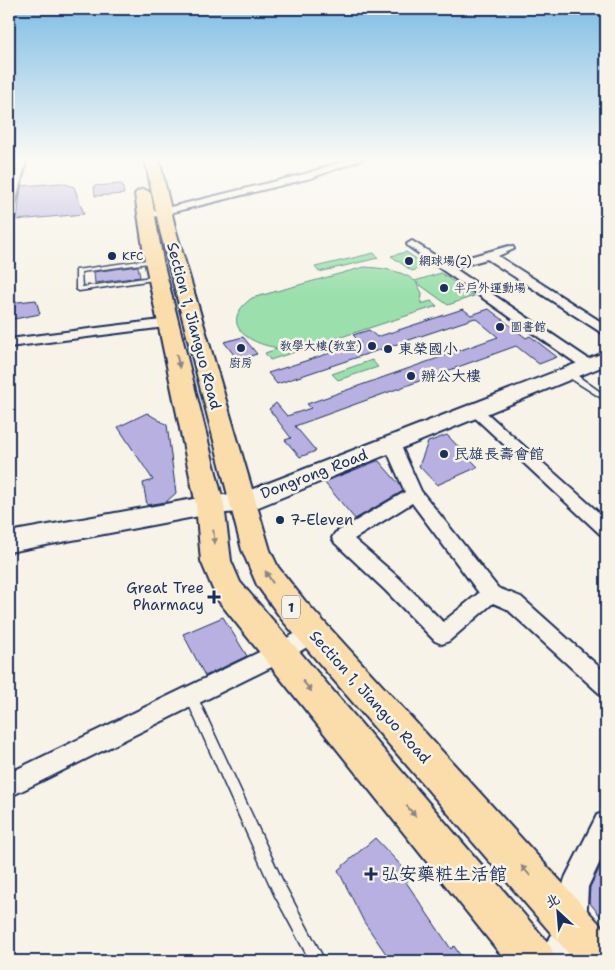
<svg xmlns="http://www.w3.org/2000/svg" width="615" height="970" viewBox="0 0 615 970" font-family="'Shantell Sans','LXGW WenKai TC',sans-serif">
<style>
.green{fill:#9bdfac;stroke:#5b8785}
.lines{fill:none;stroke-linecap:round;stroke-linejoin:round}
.stream{stroke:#578cac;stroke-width:2.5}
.building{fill:#b7b0e1;stroke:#1b2f5e}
.lane-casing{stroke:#1b2f5e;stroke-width:3}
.street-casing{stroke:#1b2f5e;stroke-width:4}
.secondary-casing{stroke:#1b2f5e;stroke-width:4}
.primary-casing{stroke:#1b2f5e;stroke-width:4}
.lane{fill:#f7f3e8;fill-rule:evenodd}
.street{fill:#f7f3e8;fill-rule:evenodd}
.secondary{fill:#f7f3e8;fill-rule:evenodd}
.primary{fill:#faddab;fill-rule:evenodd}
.rail{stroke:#1b2f5e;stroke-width:2.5}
.oneway{fill:#8a8684}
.poi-dot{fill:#1b2f5e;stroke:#f7f3e8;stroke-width:2}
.labels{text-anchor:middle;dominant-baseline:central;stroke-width:5;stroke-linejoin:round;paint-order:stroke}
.far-poi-label{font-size:12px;fill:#1b2f5e;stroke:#f7f3e8;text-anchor:start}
.shield{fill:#f7f3e8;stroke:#5d6a87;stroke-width:1}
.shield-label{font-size:14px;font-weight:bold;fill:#1b2f5e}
.street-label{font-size:15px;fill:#1b2f5e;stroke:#f7f3e8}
.poi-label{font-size:15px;fill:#1b2f5e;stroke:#f7f3e8;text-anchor:start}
.near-poi-label{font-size:18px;fill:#1b2f5e;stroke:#f7f3e8;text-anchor:start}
</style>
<rect width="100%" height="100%" fill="#f7f3e8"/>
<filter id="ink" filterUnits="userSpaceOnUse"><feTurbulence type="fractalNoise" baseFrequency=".02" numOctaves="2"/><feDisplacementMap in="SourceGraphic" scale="10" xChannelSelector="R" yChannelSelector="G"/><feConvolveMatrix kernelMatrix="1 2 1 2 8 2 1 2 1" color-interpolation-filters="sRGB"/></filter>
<g filter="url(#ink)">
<path class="green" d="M406,252l21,14 -15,5 -21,-15z
M374,253l4,5 -59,14 -4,-5z
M364,267c18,1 37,3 51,14l26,-8 33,23 -26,9 -32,-23 6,11 -1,11 10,-3 6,5 -167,54 -5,-7 15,-5c-30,-3 -64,-24 -28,-50z
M372,360l6,7 -40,13 -6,-6z"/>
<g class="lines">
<path class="stream" d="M590,159l16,12"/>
</g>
<path class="building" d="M62,183l12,4 10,27 -67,6 4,-34z
M122,184l2,10 -29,2 -1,-10z
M138,266l2,11 -45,6 -1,-11z
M36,300l4,14 -31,6v-17z
M463,309l8,6 18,-6 37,29 4,-2 27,21 -18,7 -23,-18 -221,80 21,25 -16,6 -15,-17 6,-2 -22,-29 7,-6 11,13 24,-8 -4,-4 191,-67 -23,-19 -198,66 -9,-11 93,-30 -8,-8 16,-5 8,7z
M243,337l14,17 -19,6 -14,-18z
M147,413l20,12 9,68 -10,9 -19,3 -4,-22 10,-3 -35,-53z
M447,435l31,32 -41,18 -18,-19 9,-24z
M377,461h2l20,23 4,7 -48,28 -31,-37z
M223,617l24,39 -42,20 -22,-42z
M375,838l37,39 -6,5 45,67 3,-3 10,15h-73l-27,-39 -26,-52z
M606,855v68l-17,-21 1,-15z"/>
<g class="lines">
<defs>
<path id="lane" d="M154,259l3,2 -1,1 -75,10 1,15 76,-11 3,2 -1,1 -81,12 -3,-2v-19z
M565,371h6l35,25v5l-41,-26z
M191,690l4,2 89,192 41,77h-15l-36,-67 -89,-198 2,-4z"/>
<path id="street" d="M350,159h13l-52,19 -162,40 -5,-3 2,-2 159,-39z
M412,241l35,22 62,-17 4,1 1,2 -16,7 108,69v9l-4,-1 -115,-74 -33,9 139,94 2,3 -2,3h-10l-175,-122 -1,-2z
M169,319l4,1 2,3 -2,3 -164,21v-8z
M475,405l5,2 126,112v17l-6,-2 -130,-121 -2,-3 2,-3z
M392,439l5,1 3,4 21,47 77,97 23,9 85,76v23l-7,-3 -92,-84 -14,-6 -44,38 -7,3 -7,-3 -50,-51 -50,-47 -3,-5 3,-5 70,-41 -21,-48 3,-4zM412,503l67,90 -36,29 -44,-44 -45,-39z
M313,624l7,3 3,6 -3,6 -34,21 -277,137v-24l263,-127z
M606,812v37l-18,38 -2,39 -4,9 -18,26h-30c6,-15 20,-25 26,-39 5,-13 -1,-31 6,-46l31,-61z"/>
<path id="secondary" d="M606,352v13l-355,145 -9,2 -32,2 -201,38v-20l201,-36 30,-2z"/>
<path id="primary" d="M145,159h14l17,72 94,319 8,17 27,34 301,330v30h-31l-292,-340 -26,-36 -15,-35 -82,-319z
M143,189l5,2 3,3 12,67 61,244 7,56 9,21 310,363 6,16h-50l-289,-362 -16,-38 -5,-56 -51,-244 -10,-67 3,-3z"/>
</defs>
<use href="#lane" class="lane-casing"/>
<use href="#street" class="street-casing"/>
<use href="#secondary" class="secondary-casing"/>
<use href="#primary" class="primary-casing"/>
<use href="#lane" class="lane"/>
<use href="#street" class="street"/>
<use href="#secondary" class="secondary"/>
<use href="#primary" class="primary"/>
<path class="rail" d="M9,232l19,-73"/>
</g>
<defs><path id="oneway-solid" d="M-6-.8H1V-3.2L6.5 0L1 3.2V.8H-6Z" transform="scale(1.25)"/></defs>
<g class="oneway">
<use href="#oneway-solid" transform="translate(178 361) rotate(77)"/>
<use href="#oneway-solid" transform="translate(214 537) rotate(84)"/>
<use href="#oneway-solid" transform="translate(269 577) rotate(-122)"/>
<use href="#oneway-solid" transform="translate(307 686) rotate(50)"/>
<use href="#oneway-solid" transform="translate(411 811) rotate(50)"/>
<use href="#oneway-solid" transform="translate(526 871) rotate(-132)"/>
</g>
</g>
<linearGradient id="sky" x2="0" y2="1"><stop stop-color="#7ebde5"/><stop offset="0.54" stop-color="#fbfaf5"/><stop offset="1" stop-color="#fbfaf5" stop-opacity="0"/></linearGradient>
<rect width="615" height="295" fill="url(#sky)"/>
<g class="poi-dot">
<circle cx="112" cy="256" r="5"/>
<circle cx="409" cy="261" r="5"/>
<circle cx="444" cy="288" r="5"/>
<circle cx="500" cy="327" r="5"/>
<circle cx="372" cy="346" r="5"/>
<circle cx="241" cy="348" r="5"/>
<circle cx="388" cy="349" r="5"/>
<circle cx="411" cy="376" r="5"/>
<circle cx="444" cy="454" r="5"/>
<circle cx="280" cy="520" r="5"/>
<path d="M211.5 589.5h5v5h5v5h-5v5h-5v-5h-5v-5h5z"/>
<path d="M368.5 866.5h5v5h5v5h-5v5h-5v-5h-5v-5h5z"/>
</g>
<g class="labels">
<g class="far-poi-label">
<text x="122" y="256">KFC</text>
<text x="419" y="261">網球場(2)</text>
<text x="454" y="288">半戶外運動場</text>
<text x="510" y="327">圖書館</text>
<text x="362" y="346" text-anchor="end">教學大樓(教室)</text>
<text x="241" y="363" text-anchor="middle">廚房</text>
</g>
<rect class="shield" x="282" y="595.5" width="18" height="23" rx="4"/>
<g class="shield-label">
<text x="291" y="607">1</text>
</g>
<g class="street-label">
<text transform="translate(194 326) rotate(75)">Section 1, Jianguo Road</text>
<text transform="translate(314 474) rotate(-21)">Dongrong Road</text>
<text transform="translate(370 697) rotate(48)">Section 1, Jianguo Road</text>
</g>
<g class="poi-label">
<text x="398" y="349">東榮國小</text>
<text x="421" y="376">辦公大樓</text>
<text x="454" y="454">民雄長壽會館</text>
<text x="290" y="520">7-Eleven</text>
<text x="204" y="588" text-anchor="end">Great Tree<tspan x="204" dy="17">Pharmacy</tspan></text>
</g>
<g class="near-poi-label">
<text x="381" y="874">弘安藥粧生活館</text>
</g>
</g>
<rect width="615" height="970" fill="none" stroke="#f7f3e8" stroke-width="30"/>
<rect x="15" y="15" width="585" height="940" fill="none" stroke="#1b2f5e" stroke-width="2" filter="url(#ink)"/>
<g transform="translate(558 912) rotate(334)" stroke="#f7f3e8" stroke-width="4" paint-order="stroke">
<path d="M0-4L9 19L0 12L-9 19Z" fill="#1b2f5e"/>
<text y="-8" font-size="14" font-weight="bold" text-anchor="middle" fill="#1b2f5e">北</text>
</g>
</svg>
